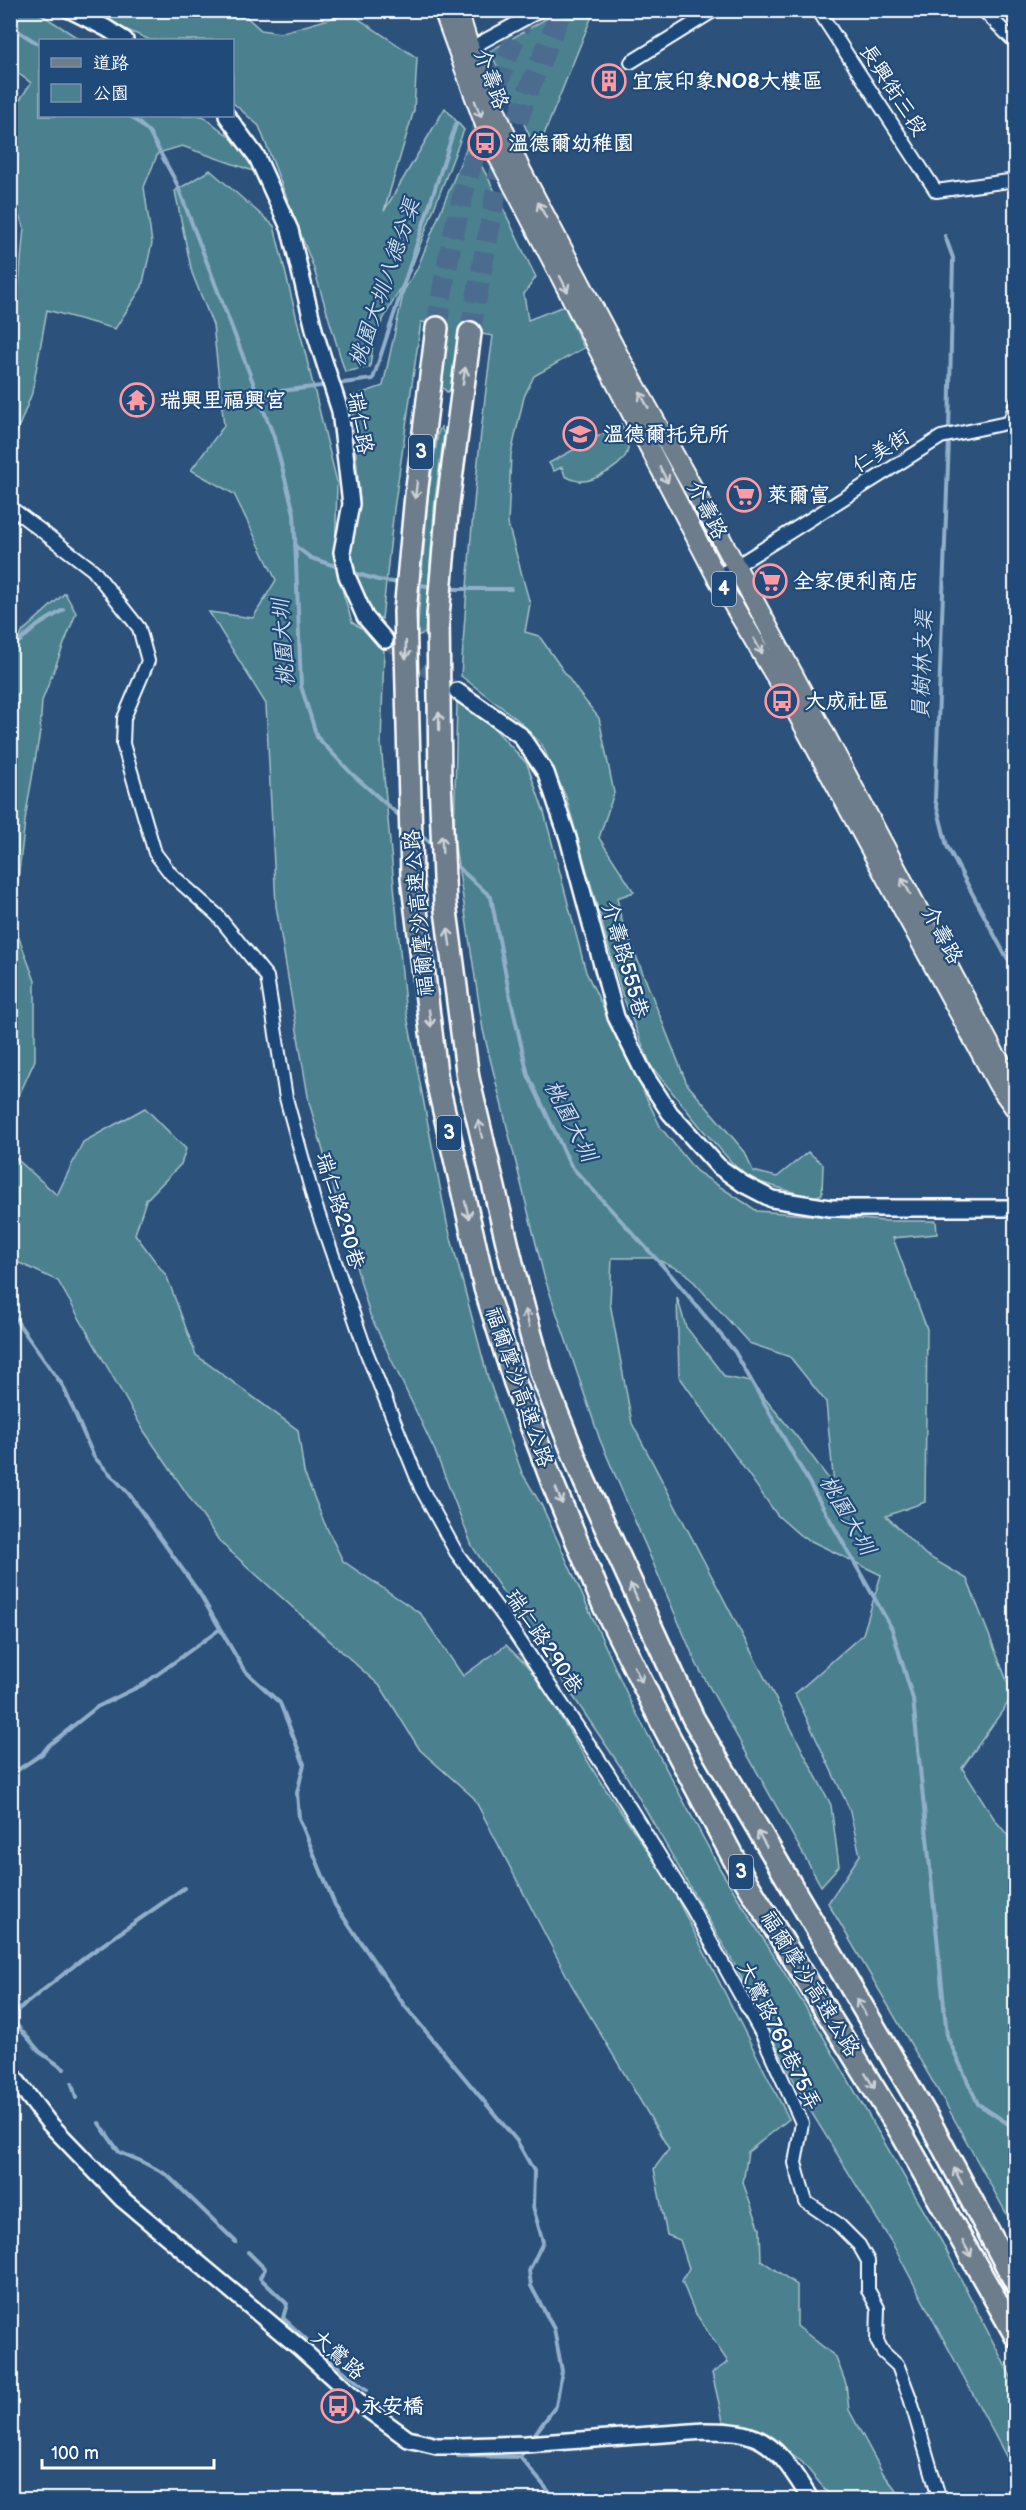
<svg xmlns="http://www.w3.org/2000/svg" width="1026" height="2510" viewBox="0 0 1026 2510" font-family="'Balsamiq Sans','LXGW WenKai TC',sans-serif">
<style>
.green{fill:#4b818f;stroke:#a5c0c7;stroke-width:1.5}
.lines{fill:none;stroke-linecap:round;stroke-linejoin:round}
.stream{stroke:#91afc9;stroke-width:4}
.tertiary-tunnel{stroke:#4c6c8f;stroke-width:15;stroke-dasharray:15 8;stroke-linecap:butt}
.motorway-tunnel{stroke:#4c6c8f;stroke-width:21;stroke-dasharray:21 10;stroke-linecap:butt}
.minor-casing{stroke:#fff;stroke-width:16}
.tertiary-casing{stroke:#fff;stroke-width:20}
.primary-casing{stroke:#fff;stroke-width:22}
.motorway-casing{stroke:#fff;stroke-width:26}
.minor{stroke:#1f4a7a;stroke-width:12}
.tertiary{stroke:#1f4a7a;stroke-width:15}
.primary{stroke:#6d7d8c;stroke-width:18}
.motorway{stroke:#6d7d8c;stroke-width:21}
.oneway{stroke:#ccd2d7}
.labels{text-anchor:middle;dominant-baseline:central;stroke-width:4.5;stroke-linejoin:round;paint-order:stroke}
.shield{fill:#1f4a7a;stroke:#bcc9d7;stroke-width:1.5}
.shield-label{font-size:20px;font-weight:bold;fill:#fff}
.street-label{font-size:21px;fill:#fff;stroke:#1f4a7a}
.poi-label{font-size:21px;font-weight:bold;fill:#fff;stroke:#1f4a7a;text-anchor:start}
.water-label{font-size:22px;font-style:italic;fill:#d1dee8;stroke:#1f4a7a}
</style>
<rect width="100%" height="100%" fill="#2c527b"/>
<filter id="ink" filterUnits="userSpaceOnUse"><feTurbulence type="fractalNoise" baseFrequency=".0167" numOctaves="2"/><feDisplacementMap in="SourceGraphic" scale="12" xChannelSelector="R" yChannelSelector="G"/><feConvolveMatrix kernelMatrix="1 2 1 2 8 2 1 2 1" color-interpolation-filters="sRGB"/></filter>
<g filter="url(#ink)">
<path class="green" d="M561,10l33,1 -57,141 -47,-101z
M11,11h25l45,29h-41v76h163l33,26 20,30 -74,-26 -24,7 -14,34 8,56 -10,44 -27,42 -68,-19 -15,83 -21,54v-74l13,-146 -13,-29v-85l20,-30 -20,-15z
M84,11h156l21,19 19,3 70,-20 67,45 -3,52 -30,101 61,-103 19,22 -54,141 -36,65 -4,31 -25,5 -32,-106 -54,-140 -26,-23 -1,-63h-82z
M468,144c28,42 45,89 68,133l-12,17 4,26 36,-14 20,42 -50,28 -10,21 -13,57 -3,70 22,80 -5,28 14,4 40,57 20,25 15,75 -15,45 35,54 -17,6 4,20 66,166 58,68 8,19 24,6 31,-25 15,12 -1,30 -9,4 -57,-17 -21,-15 -33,-37 -51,-63 -29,-72 -56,-197 -24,-52 -24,-25 -57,-44c7,-114 16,-227 32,-340l-28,-5 -11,57 -7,4 -5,-5 5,-60 -26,-5 -27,187 -12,110 -14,-7 -20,-54 12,-56 -9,-105 32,-11 21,-96 13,-21z
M210,170l64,56 63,256 -2,84 17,56 29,20 3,9 -3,93 24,261 42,218 41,155 34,95 20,33 90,199 88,164 93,150 129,223 73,143v88l-123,-230 -87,-141 -69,-135 -112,-195 -152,-226 -37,-95 -65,-136 -61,-213 -33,-196 -10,-202 -57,-92 44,6 23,-38 -42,-86 -43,-24 33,-44 -11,-101 -21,-52 -17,-82z
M621,424l4,8 -5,3c27,19 -22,46 -37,46 -7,1 -12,-2 -18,-5l-3,-9 -8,4 -5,-8z
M441,427l3,7 -9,65 -10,134 -8,3 11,-139 10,-64z
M65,593l11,20 -34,88 -2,31 -14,81 -13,109 22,59v79l-24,53v-458l12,-24z
M457,701l25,14 45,49 17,48 42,160 75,156 35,43 61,40 129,10h50l1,13 -44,4 34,91 -2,173 -39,14 40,39 41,24 46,117 -51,72 33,52 20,24v385l-72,-130 -115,-196 32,-48 -11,-47 -54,-114 68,-60 18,-59 -80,-39 -24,-21 -98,-139 -2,-79 9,30 39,50 26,5 51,61 32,43 -8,-84 -36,-45 -41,-14 -63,-70 -32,-15h-42l-2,45 22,120 199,382 8,61 -18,20 -124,-221 -97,-225 -56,-164 -61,-246 -29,-191z
M145,1108l41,41 -5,15 -35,36 -11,34 32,43 29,78 102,75 6,42 20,50 19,39 78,53 42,62 43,-31 28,28 64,105 70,103 121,238 -41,33 -5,31 17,46 1,31 36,25v41l39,31 10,27 3,26 34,63 20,26h-70l-31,-37 -42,-29 -37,-12 -11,-48 16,-11 -34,-51 -12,-30 7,-13 -9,-28 -13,-5 -13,-66 15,-20 -98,-165 -97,-186 -54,-48 -39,-63 -161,-145 -76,-111 -86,-150 -47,-22v-105l46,41 26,-53z"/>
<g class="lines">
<path class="stream" d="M492,16l1,-6
M10,26l30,19
M131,116l18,16 27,50 98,255 20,76 7,173 16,51 35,37 51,45
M945,236l8,22 -4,173
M336,384l37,-5 83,-255
M257,394l72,-9
M949,439l-14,360 12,47 57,107 12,17
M295,546l16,12 30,10
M351,572l27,8 22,3
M413,584l22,3
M449,589h62
M10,652l2,-4 25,-22 26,-16
M418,832l17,15
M452,862l39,35 18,95 19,83 43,91 100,109 64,77 157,277 21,70 34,337 31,68 38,25
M10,1309l8,14 45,63 31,71 35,37 71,100 44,76 36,33 24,61 -7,29 2,25 36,87 69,100 113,136 17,30 -1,36 10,35 -14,29 2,15 23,43 8,42 -6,35 -25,33
M10,1775l32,-21 7,-9 48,-38 47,-23 76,-55
M10,2016l74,-58 100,-70
M15,2023l25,29 24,17
M72,2084l4,14
M99,2123l20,29 22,9 26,14 69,67
M248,2252l17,17 -5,9 27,26 -4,14 25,23
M321,2353l46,37
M526,2448l-6,9 36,43
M458,2456l62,1"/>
<path class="tertiary-tunnel" d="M385,640l72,51"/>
<path class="motorway-tunnel" d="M437,328c14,-110 47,-215 89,-318
M470,333l30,-162 27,-77 35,-84"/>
<defs>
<path id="minor" d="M818,10l118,181 80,-11
M983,10l33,33
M465,51l76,-41
M631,62l84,-52
M1010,421l6,-18
M10,507l83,63 46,58 9,33 -24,57 -1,26 32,109 16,21 46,41 50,62 19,121 29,106 51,147 55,137 35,64 50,68 102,153 84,135 70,126 40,89 -7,40 11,39 31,21 22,22 9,16v29l10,18 -1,33 6,11 15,14 12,32 30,102
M716,576l20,-10 205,-129 75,-16"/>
<path id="tertiary" d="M70,10l36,18 19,12
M227,116l30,41 33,73 25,103 25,78 11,93 -9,48 5,24 18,41 20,23
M457,691l63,44 26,38 22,65 48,179 30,60 24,36 48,53 25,18 29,15 58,9h186
M10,2072l39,51 73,76 178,149 67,61 41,30 29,7h25l64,-2 179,-13c16,0 35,0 51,7 25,11 40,39 55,62"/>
<path id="primary" d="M443,10l50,137 223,429 78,132 204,377 18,25
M458,10l12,39 49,117 99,188 104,186 273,514 21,30"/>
<path id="motorway" d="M437,328l-21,167 -11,117 7,265 25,204 48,207 30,95 38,101 51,122 61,123 80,151 157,254 114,202
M470,333l-22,170 -10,113 2,164 5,123 23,175 48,202 26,95 42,105 109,238 234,399 89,166"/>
</defs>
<use href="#minor" class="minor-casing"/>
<use href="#tertiary" class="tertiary-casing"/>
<use href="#primary" class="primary-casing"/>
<use href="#motorway" class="motorway-casing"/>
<use href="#minor" class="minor"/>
<use href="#tertiary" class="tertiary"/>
<use href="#primary" class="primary"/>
<use href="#motorway" class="motorway"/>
</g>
<defs><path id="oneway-shaft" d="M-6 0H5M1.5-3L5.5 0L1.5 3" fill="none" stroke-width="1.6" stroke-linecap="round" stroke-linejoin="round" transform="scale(1.5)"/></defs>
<g class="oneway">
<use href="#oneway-shaft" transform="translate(478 109) rotate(69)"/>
<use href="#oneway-shaft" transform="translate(542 210) rotate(-118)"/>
<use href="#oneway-shaft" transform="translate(564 284) rotate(63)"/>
<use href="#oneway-shaft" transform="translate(464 376) rotate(-82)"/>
<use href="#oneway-shaft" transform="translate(644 400) rotate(-119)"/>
<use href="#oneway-shaft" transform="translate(664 475) rotate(63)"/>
<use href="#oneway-shaft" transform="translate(416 490) rotate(97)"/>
<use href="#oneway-shaft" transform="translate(758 646) rotate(60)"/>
<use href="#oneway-shaft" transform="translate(406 650) rotate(89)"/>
<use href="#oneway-shaft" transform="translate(439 721) rotate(-91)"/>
<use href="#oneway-shaft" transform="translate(442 844) rotate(-92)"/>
<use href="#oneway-shaft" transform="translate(906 886) rotate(-118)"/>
<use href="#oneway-shaft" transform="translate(449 937) rotate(-98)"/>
<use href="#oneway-shaft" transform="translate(430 1018) rotate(83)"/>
<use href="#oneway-shaft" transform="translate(480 1129) rotate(-103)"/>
<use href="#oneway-shaft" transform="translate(467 1210) rotate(77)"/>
<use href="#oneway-shaft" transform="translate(527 1318) rotate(-105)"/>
<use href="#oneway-shaft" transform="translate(559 1496) rotate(68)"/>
<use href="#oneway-shaft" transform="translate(634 1592) rotate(-114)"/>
<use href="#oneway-shaft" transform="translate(638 1674) rotate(63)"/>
<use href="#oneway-shaft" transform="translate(762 1839) rotate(-120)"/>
<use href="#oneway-shaft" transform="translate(861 2007) rotate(-121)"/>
<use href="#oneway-shaft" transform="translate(870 2081) rotate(58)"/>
<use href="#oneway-shaft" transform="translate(958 2176) rotate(-118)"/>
<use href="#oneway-shaft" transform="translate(967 2249) rotate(61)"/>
</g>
</g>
<defs>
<symbol id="building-ring" viewBox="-11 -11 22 22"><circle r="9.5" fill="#1f4a7a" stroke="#ff9aa2" stroke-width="1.5"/><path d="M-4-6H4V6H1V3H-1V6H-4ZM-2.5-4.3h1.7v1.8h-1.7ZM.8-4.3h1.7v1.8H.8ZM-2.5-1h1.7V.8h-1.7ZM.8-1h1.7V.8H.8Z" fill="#ff9aa2"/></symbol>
<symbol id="bus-ring" viewBox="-11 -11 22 22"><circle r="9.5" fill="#1f4a7a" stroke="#ff9aa2" stroke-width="1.5"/><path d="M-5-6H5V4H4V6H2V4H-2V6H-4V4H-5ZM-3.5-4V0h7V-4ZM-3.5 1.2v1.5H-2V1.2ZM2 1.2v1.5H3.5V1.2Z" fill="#ff9aa2"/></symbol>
<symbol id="temple-ring" viewBox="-11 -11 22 22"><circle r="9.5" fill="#1f4a7a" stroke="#ff9aa2" stroke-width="1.5"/><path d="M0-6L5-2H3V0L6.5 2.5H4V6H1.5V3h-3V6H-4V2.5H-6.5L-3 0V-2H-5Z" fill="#ff9aa2"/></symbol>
<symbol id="school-ring" viewBox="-11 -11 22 22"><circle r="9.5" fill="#1f4a7a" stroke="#ff9aa2" stroke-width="1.5"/><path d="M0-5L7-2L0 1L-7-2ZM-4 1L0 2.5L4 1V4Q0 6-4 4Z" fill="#ff9aa2"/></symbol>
<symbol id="supermarket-ring" viewBox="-11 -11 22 22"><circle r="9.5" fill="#1f4a7a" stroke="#ff9aa2" stroke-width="1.5"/><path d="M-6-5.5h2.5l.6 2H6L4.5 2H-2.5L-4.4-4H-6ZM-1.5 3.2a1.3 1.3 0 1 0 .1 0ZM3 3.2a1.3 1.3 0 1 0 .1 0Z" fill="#ff9aa2"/></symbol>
</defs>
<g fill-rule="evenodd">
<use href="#building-ring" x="590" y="62" width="38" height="38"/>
<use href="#bus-ring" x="466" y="124" width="38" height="38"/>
<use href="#temple-ring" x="118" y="381" width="38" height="38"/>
<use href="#school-ring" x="561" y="415" width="38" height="38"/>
<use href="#supermarket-ring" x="725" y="476" width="38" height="38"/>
<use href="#supermarket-ring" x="751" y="562" width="38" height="38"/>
<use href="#bus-ring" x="763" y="682" width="38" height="38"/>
<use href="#bus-ring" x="319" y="2387" width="38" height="38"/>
</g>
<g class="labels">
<g class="shield">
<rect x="409" y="435" width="24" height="34" rx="4.5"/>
<rect x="712" y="572" width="24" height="34" rx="4.5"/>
<rect x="437" y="1116" width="24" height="34" rx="4.5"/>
<rect x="729" y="1855" width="24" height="34" rx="4.5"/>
</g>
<g class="shield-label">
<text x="421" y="452">3</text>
<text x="724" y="589">4</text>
<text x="449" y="1133">3</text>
<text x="741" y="1872">3</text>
</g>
<g class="street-label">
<text transform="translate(491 79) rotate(70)">介壽路</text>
<text transform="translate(893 90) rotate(57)">長興街三段</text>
<text transform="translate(360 423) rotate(80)">瑞仁路</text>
<text transform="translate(881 451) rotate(-32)">仁美街</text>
<text transform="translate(707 510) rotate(63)">介壽路</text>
<text transform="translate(419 913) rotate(-95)">福爾摩沙高速公路</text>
<text transform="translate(942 935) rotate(62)">介壽路</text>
<text transform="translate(625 960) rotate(74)">介壽路555巷</text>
<text transform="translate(340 1211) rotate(73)">瑞仁路290巷</text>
<text transform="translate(519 1387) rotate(71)">福爾摩沙高速公路</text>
<text transform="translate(544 1642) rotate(56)">瑞仁路290巷</text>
<text transform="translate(810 1984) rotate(58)">福爾摩沙高速公路</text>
<text transform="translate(779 2036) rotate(64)">大鶯路769巷75弄</text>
<text transform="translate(338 2355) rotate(42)">大鶯路</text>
</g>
<g class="poi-label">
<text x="632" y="81">宜宸印象NO8大樓區</text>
<text x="508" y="143">溫德爾幼稚園</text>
<text x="160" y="400">瑞興里福興宮</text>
<text x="603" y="434">溫德爾托兒所</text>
<text x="767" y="495">萊爾富</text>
<text x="793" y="581">全家便利商店</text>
<text x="805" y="701">大成社區</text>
<text x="361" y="2406">永安橋</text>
</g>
<g class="water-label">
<text transform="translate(385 283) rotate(-71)">桃園大圳八德分渠</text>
<text transform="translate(284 643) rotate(-94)">桃園大圳</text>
<text transform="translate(923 665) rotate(-88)">員樹林支渠</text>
<text transform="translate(570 1121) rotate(63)">桃園大圳</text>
<text transform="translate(847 1515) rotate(60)">桃園大圳</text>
</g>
</g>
<rect width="1026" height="2510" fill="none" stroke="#1f4a7a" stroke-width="36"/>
<rect x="18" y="18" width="990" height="2474" fill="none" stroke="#fff" stroke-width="2" filter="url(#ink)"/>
<rect x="39" y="39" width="195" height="78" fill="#1f4a7a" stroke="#7992af" stroke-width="1.5"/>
<rect x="51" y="58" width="30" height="9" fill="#6d7d8c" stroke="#7992af" stroke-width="1.5"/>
<text x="93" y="69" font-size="18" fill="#ffffff">道路</text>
<rect x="51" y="84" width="30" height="18" fill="#4b818f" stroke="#7992af" stroke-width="1.5"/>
<text x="93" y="99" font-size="18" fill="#ffffff">公園</text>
<path d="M42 2459v9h172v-9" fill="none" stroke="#ffffff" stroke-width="3"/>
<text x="51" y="2459" font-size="18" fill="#ffffff" stroke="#1f4a7a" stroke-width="4.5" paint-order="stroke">100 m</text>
</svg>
